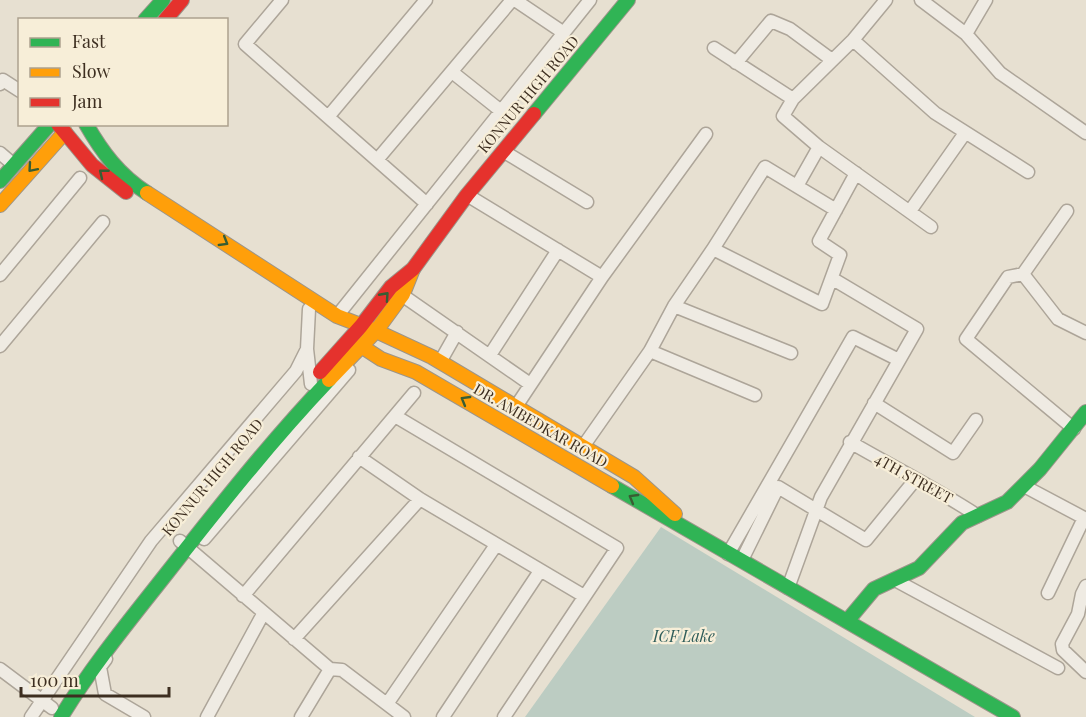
<svg xmlns="http://www.w3.org/2000/svg" width="1086" height="717" viewBox="0 0 1086 717" font-family="'Playfair Display',serif">
<style>
.water{fill:#bcccc2}
.lines{fill:none;stroke-linecap:round;stroke-linejoin:round}
.street-casing{stroke:#ada599;stroke-width:15}
.fast-casing{stroke:#9c958a;stroke-width:16}
.slow-casing{stroke:#9c958a;stroke-width:16}
.jam-casing{stroke:#9c958a;stroke-width:16}
.street{stroke:#efebe3;stroke-width:12}
.fast{stroke:#30b455;stroke-width:14}
.slow{stroke:#ff9f0a;stroke-width:14}
.jam{stroke:#e5322d;stroke-width:14}
.oneway{stroke:#385d33}
.labels{text-anchor:middle;dominant-baseline:central;stroke-width:4.5;stroke-linejoin:round;paint-order:stroke}
.street-label{font-size:15px;fill:#3d2e20;stroke:#f7eed8}
.water-label{font-size:16px;font-style:italic;fill:#2f5d5a;stroke:#f7eed8}
</style>
<rect width="100%" height="100%" fill="#e7e0d1"/>
<path class="water" d="M661,527l314,190h-450z"/>
<g class="lines">
<defs>
<path id="street" d="M282,0l-37,44 182,160
M515,0l49,33
M886,0l-33,40 -60,59 -10,17 36,31 112,80
M921,0l45,34 34,39 86,60
M966,34l20,-34
M853,40l82,73 93,59
M714,48l79,51
M736,63l35,-42 19,8 42,31
M452,72l49,39
M0,84l3,-4 17,11
M328,117l98,-117
M503,151l84,51
M0,153l14,12
M377,160l135,-160
M797,186l22,-39
M467,195l135,82
M910,211l55,-78
M1067,211l-44,63 35,45 28,14
M713,249l52,-82 71,43
M1023,274l-15,3 -42,62 108,90
M0,275l80,-97
M402,295l128,89
M674,306l117,47
M337,316l253,-316
M0,346l103,-124
M307,349l4,35
M650,351l105,44
M490,355l68,-105
M440,362l17,-30
M874,403l79,50 23,-33
M515,408l87,-131 104,-143
M395,416l222,132 -113,169
M850,442c43,25 87,47 128,74
M582,448l68,-97 24,-45 39,-57 109,55 18,-49 -21,-14 37,-68
M359,457l61,42 164,97
M1024,486l62,33
M204,539l145,-169
M180,541l150,128 12,1 62,47
M728,554l125,-217 46,23
M742,560l36,-73 88,53 49,-60
M895,580l163,88
M1086,586l-4,8 -4,20 -16,30 1,6 23,22
M788,588l33,-91 96,-168 -84,-50
M1048,593l36,-75
M243,596l171,-203
M294,639l126,-140
M106,659l-6,8 5,27 39,23
M0,669l52,39
M387,704l109,-159
M31,717l120,-176 145,-170 11,-22 2,-40
M207,717l56,-103
M301,717l29,-48
M443,717l97,-146"/>
<path id="fast" d="M145,20l18,-20
M534,114l94,-114
M86,124c16,28 33,51 61,69
M0,181l50,-57
M612,486l401,231
M848,620l26,-31 45,-21 43,-45 45,-21 33,-33 46,-57
M61,717c31,-51 69,-97 106,-144 52,-66 104,-132 162,-193"/>
<path id="slow" d="M147,193l190,123 39,15 -47,49
M0,205l65,-73
M413,269l-10,25 -27,37 56,26 202,120 41,37
M361,346l20,13 35,13 196,114"/>
<path id="jam" d="M165,20l17,-20
M58,124l34,41 34,27
M361,326l30,-39 22,-18 54,-74 67,-81
M320,372l41,-46"/>
</defs>
<use href="#street" class="street-casing"/>
<use href="#fast" class="fast-casing"/>
<use href="#slow" class="slow-casing"/>
<use href="#jam" class="jam-casing"/>
<use href="#street" class="street"/>
<use href="#fast" class="fast"/>
<use href="#slow" class="slow"/>
<use href="#jam" class="jam"/>
</g>
<defs><path id="oneway-chevron" d="M-2-3.5L2.5 0L-2 3.5" fill="none" stroke-width="1.6" stroke-linecap="round" stroke-linejoin="round" transform="scale(1.5)"/></defs>
<g class="oneway">
<use href="#oneway-chevron" transform="translate(32 168) rotate(131)"/>
<use href="#oneway-chevron" transform="translate(103 173) rotate(-141)"/>
<use href="#oneway-chevron" transform="translate(224 242) rotate(31)"/>
<use href="#oneway-chevron" transform="translate(385 296) rotate(-48)"/>
<use href="#oneway-chevron" transform="translate(465 400) rotate(-150)"/>
<use href="#oneway-chevron" transform="translate(633 498) rotate(-150)"/>
</g>
<g class="labels">
<g class="street-label">
<text transform="translate(528 94) rotate(-50)">KONNUR HIGH ROAD</text>
<text transform="translate(541 425) rotate(30)">DR. AMBEDKAR ROAD</text>
<text transform="translate(212 477) rotate(-50)">KONNUR HIGH ROAD</text>
<text transform="translate(914 478) rotate(29)">4TH STREET</text>
</g>
<g class="water-label">
<text x="684" y="635">ICF Lake</text>
</g>
</g>
<rect x="18" y="18" width="210" height="108" fill="#f7eed8" stroke="#ada18e" stroke-width="1.5"/>
<rect x="30" y="38" width="30" height="9" fill="#30b455" stroke="#ada18e" stroke-width="1.5"/>
<text x="72" y="48" font-size="18" fill="#3d2e20">Fast</text>
<rect x="30" y="68" width="30" height="9" fill="#ff9f0a" stroke="#ada18e" stroke-width="1.5"/>
<text x="72" y="78" font-size="18" fill="#3d2e20">Slow</text>
<rect x="30" y="98" width="30" height="9" fill="#e5322d" stroke="#ada18e" stroke-width="1.5"/>
<text x="72" y="108" font-size="18" fill="#3d2e20">Jam</text>
<path d="M21 687v9h148v-9" fill="none" stroke="#3d2e20" stroke-width="3"/>
<text x="30" y="687" font-size="18" fill="#3d2e20" stroke="#f7eed8" stroke-width="4.5" paint-order="stroke">100 m</text>
</svg>
